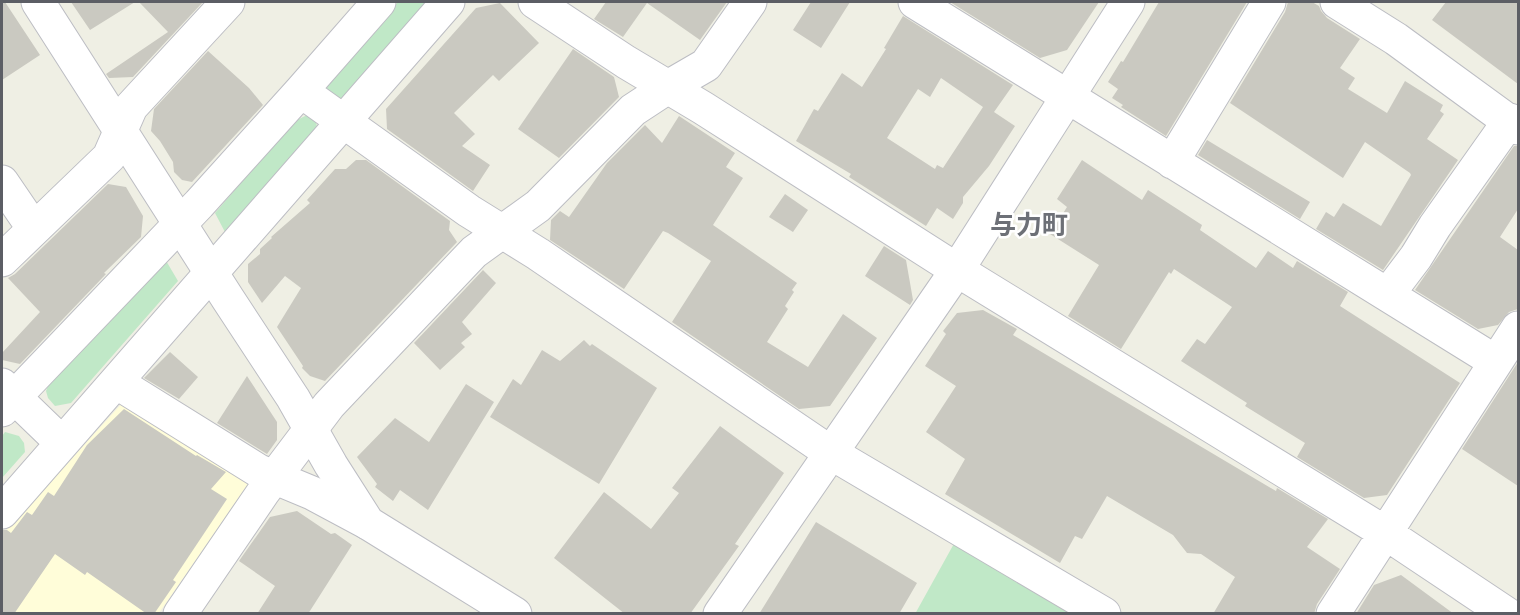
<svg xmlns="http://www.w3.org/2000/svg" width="1520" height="615" viewBox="0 0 1520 615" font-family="'PT Sans Narrow','Noto Sans JP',sans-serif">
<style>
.commercial{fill:#fffdd9}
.green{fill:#c0e8c7}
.building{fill:#cac9c1;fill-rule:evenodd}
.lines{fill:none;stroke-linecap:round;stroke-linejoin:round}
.minor-casing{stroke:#bcbdc3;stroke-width:35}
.tertiary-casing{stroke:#bcbdc3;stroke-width:35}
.minor{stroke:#fff;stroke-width:33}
.tertiary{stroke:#fff;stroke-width:33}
.labels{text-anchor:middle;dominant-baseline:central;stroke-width:5;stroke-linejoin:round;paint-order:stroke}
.quarter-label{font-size:26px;font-weight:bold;fill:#6d7077;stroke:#fff}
</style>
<rect width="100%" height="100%" fill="#efefe4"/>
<path class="commercial" d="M125,400l127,79 -93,134h-157v-78z"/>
<path class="green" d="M398,2h33l-89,99 -16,-8 2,-11 7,-10z
M309,114l7,7 1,7 -91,106 -11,-21 69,-80 11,-12z
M165,259l13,22 -107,122 -16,3 -7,-8 -2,-7 4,-10z
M5,432l14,4 5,7 1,9 -23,26v-42z
M956,540l124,74h-165z"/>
<path class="building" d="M2,2h3l35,53 -38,25z
M71,2h64l-45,28z
M139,2h64l-70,75 -24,1 -3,-4 62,-42z
M606,2h121l-27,38 -53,-37 -24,34 -29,-18z
M811,2h39l-29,46 -28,-18z
M950,2h149l-32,48 -27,8z
M1159,2h88l-81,134 -45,-29 2,-2 -11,-7 6,-9 -10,-7 13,-21 2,1z
M1288,2h24l7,4 2,5 6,7 33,21 -20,29 15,10 -7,11 39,24 18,-32 38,24 -3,6 4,3 -17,25 31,21 -75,110 -67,-41 10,-17 8,5 9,-14 38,23 30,-51 -1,-2 -45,-31 -22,36 -113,-75 55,-91z
M1446,2h72v82l-86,-64z
M500,3l39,40 -40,38 -6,-6 -39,38 21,21 -13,12 28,19 -17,26 -86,-62 -1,-20 90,-101z
M903,16l110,69 -19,27 21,14 -26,40 -26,31v6l-10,16 -16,-11 -11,18 -77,-49 2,-3 -55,-33 18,-32 4,2 24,-38 20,14 24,-38 -2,-1zM941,78l42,29 -40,61 -6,-3 -2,4 -48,-31 31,-49 12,8z
M573,49l41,28 5,20 -60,61 -41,-29z
M208,51l41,37 14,17 -71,77 -10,-2 -8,-8 -1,-10 -13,-21 -9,-10 3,-22z
M679,116l56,37 -9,14 17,11 -30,47 84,58 -5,7 2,2 -9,14 3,3 -21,33 41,25 35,-53 34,24 -47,68 -31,3 -127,-87 39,-61 -43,-28 -5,-2 -39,58 -74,-49 1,-20 9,-9 9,6 38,-54 38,-38 17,18z
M1207,140l103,62 -10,17 -102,-64z
M1514,146h4v63l-18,28 18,13v59l-9,3 -11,13 -20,4 -63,-39z
M356,160h10l84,61 -1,9 8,12 -132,139 -15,-5 -8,-8 1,-2 -26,-39 24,-39 -16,-12 -23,27 -14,-21v-18l12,-10v-5l12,-11 -1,-1 39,-34 -3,-3 28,-31h11z
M1082,160l60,40 6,-10 54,35 -2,5 56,38 12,-17 25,17 4,-7 51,31 -8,14 120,77 -73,112 -23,3 -67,-41 8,-14 -60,-37 2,-3 -66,-42 16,-22 8,5 27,-37 -58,-38 -3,5 -2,-2 -48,77 -53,-33 31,-51 -49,-31 17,-27 -10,-8z
M108,184l18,3 17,29 -2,21 -37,36 2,1 -86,90 -18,-4v-7l38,-41 -32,-34 7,-4z
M785,194l23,16 -15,22 -24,-15z
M884,246l22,14 7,40 -3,5 -45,-29z
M483,270l13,13 -34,39 10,12 -11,9 4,4 -25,23 -26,-27z
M983,310l34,19 -4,6 263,156 1,-3 51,31 -21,28 33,22 -23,35 -3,10h-101l22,-37 -34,-23 -14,-1 -14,-18 -66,-39 -25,43 -7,-3 -15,27 -115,-69 20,-35 -39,-27 30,-46 -31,-20 21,-32 -3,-3 14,-18z
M584,340l6,6 2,-2 65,44 -58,96 -109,-67 23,-38 8,6 21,-35 18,11z
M170,352l28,25 -19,22 -35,-21z
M1518,362v124l-56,-37z
M247,376l30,46v18l-10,14 -50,-31z
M466,384l28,18 -66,108 -28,-20 -7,11 -18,-14 2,-3 -20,-27 38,-39 34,24z
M124,409l72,47 1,-1 29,17 -15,17 16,10 -54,81 3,2 -22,32h-7l-60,-42 -2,3 -30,-21 -41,60h-12v-84h5l4,3 16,-21 5,3 16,-23 6,4 33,-51z
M720,426l64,47 -49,71 4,2 -49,68h-65l-71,-56 50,-66 47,37 28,-36 -7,-5z
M297,511l34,23 4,-1 17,12 -44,69h-51l18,-28 -36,-25 31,-44z
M816,522l101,61 -18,31h-140z
M1401,575l53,39h-98l18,-29z"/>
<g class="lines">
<defs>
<path id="minor" d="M535,2l91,60 77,46 254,162 427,262 123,82
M915,2l581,360
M1337,2l59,37 122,89
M301,91l168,120 69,43 293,199 273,161
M1172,162l97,-160
M2,182l32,47
M2,260l107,-103 22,-50 97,-105
M1388,294l28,-37 19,-31 75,-106
M116,382l143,89 53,22 56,30
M2,385l60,58
M2,410l197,-206 102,-113 78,-89
M2,512l446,-510
M180,614l84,-123 65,-86 145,-153 64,-46 95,-96 35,-23 38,-22 44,-63
M1333,614l185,-286"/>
<path id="tertiary" d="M38,2l190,297 65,99 38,67 37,58 147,91
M720,614l237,-344 171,-268"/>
</defs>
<use href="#minor" class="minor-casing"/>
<use href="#tertiary" class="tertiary-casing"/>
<use href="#minor" class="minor"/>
<use href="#tertiary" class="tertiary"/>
</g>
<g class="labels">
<g class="quarter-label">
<text x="1029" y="224">与力町</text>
</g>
</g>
<rect width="1520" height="615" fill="none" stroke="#5c5e65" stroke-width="6"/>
</svg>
